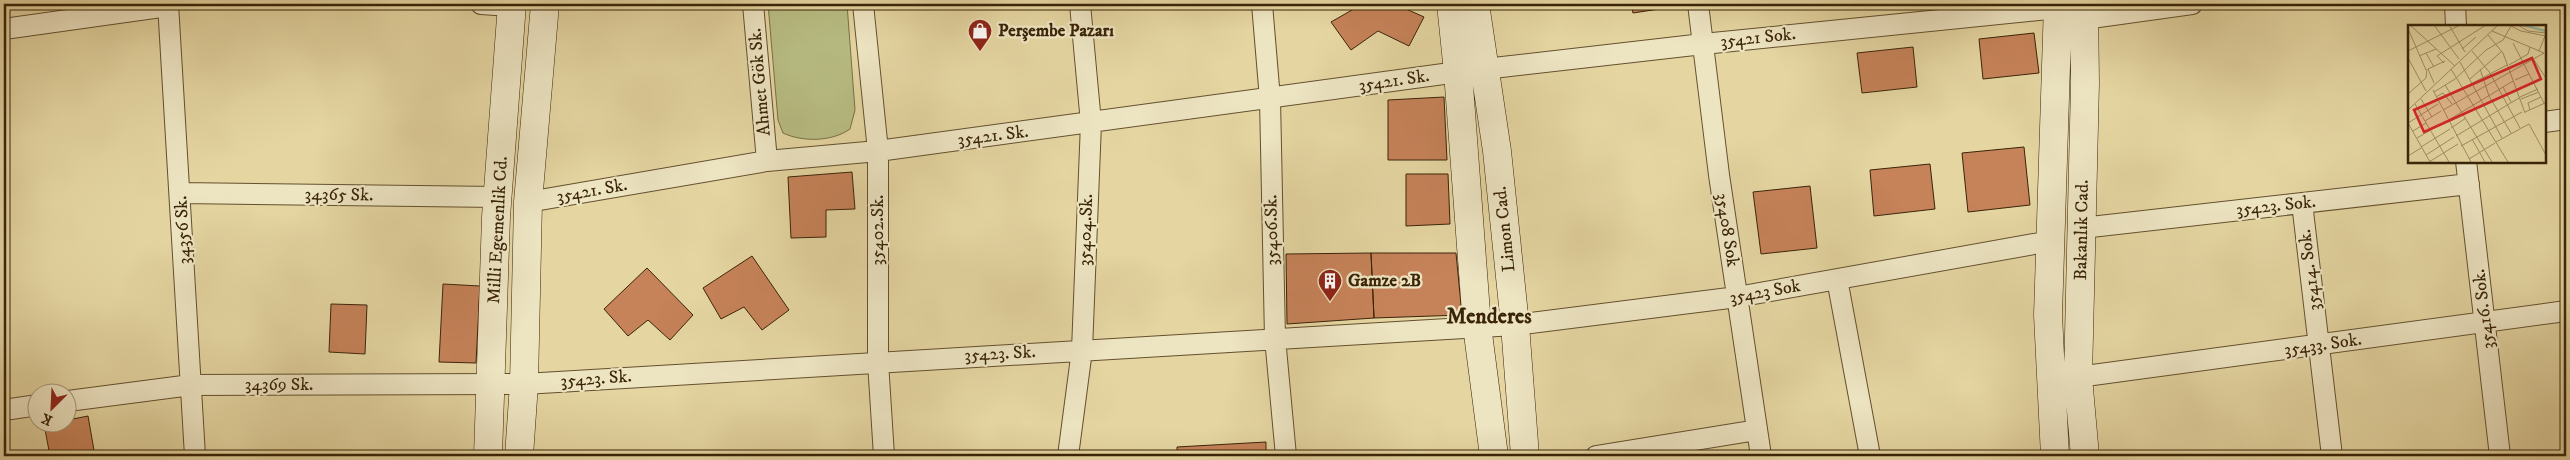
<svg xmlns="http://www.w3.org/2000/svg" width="2570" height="460" viewBox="0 0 2570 460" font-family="'IM FELL DW Pica',serif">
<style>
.green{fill:#b7bc82;stroke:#787045}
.building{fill:#c68259;stroke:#3a2408}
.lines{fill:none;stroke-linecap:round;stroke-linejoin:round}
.street-casing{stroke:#64502e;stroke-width:22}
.secondary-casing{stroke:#3a2408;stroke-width:29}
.street{stroke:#ede4c2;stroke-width:20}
.secondary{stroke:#ede4c2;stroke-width:28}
.labels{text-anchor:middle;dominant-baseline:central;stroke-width:4.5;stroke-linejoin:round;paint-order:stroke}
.poi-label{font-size:18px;font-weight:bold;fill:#3a2408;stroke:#ede4c2;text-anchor:start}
.street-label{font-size:18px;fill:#3a2408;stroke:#ede4c2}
.district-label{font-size:22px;font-weight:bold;fill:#3a2408;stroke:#ede4c2}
.inset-river{fill:none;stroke:#95b9a4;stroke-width:2.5}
.inset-road{fill:none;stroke:#a08e64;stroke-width:1}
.view{fill:#d62828;fill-opacity:0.15;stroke:#d62828;stroke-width:2.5}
.inset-edge{fill:none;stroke:#3a2408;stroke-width:2.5}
</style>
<rect width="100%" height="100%" fill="#e4d5a1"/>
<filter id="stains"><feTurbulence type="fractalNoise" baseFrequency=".004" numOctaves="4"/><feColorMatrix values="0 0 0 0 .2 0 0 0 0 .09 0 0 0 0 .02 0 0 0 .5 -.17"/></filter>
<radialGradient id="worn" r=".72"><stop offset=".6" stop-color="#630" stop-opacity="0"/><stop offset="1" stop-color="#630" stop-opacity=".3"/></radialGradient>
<path class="green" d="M768,4h79l8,106 -5,19c-18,13 -48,13 -67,4l-5,-13z"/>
<path class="building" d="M1359,4h36l29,13 -15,29 -31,-15 -27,19 -20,-28 28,-16z
M1631,4h47l1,2 -46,7z
M2034,33l5,40 -56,6 -4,-40z
M1913,47l4,40 -55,6 -5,-40z
M1444,97l3,63h-59v-60z
M2024,147l6,58 -62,7 -6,-59z
M1930,164l5,45 -61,7 -4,-46z
M852,172l3,37 -29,1v27l-35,1 -3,-61z
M1406,174h42l2,50 -44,2z
M1810,186l7,62 -56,6 -8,-62z
M1371,253l3,65 -87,6 -1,-70z
M1371,253h85l6,62 -88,3z
M752,256l37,54 -27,20 -18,-23 -23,12 -18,-31z
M647,268l46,47 -23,25 -22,-20 -20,16 -24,-27z
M443,284l37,2 -4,77 -37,-1z
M331,304l36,1 -2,49 -36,-2z
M88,416l7,40h-45l-6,-32 24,-2v-2z
M1266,442v14h-89v-9z"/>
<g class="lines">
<defs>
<path id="street" d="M168,4l27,452
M481,4l31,2
M753,4l14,157
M863,4l15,147v211l6,94
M1262,4l8,95 5,239 11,118
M1698,4l21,171 42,281
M2455,4l1,22
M2084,19l108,-15
M4,29l164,-23
M2544,122l22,-3
M2466,161l34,295
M180,193l318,4
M528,202l239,-41 111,-10 580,-79 245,-28 355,-36
M2302,203l30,253
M2082,228l387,-44
M1837,279l33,177
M2078,377l488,-66
M68,401l123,-16 333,-1 991,-59 222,-28 314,-56
M4,410l34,-5
M1068,456l14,-106 9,-227 -11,-119
M1596,456l161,-26"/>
<path id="secondary" d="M1451,4l7,68 19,254 17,130
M1475,4l22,147 18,174 10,131
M2084,4l1,79 -7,294 7,79
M488,456l8,-239 16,-213
M519,456l5,-72 4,-182 17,-198
M2055,456l-7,-141 10,-311"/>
</defs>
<use href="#street" class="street-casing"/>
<use href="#secondary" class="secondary-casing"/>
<use href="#street" class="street"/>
<use href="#secondary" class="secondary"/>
</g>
<defs>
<symbol id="shop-pin" viewBox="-11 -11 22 30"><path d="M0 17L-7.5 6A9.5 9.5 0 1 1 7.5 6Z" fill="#8f2418" stroke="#ede4c2"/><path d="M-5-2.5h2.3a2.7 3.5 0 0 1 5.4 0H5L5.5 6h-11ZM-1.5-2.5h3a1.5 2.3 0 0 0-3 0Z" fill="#fff"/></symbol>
<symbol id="building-pin" viewBox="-11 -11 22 30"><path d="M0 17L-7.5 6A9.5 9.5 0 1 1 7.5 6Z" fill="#8f2418" stroke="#ede4c2"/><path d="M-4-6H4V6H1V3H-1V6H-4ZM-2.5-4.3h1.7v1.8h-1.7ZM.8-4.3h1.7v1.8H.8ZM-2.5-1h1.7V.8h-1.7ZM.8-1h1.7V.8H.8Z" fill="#fff"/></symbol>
</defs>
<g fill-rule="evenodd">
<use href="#shop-pin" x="966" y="17" width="28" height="38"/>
<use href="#building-pin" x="1316" y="267" width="28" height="38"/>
</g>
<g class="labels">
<g class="poi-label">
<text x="998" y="31">Perşembe Pazarı</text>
<text x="1348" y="281">Gamze 2B</text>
</g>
<g class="street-label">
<text transform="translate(1758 38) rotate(-6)">35421 Sok.</text>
<text transform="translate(1394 81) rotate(-8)">35421. Sk.</text>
<text transform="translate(760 82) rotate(-95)">Ahmet Gök Sk.</text>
<text transform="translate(993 136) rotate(-7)">35421. Sk.</text>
<text transform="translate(592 191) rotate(-10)">35421. Sk.</text>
<text transform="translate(339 195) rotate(1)">34365 Sk.</text>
<text transform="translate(2276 206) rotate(-6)">35423. Sok.</text>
<text transform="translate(1505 229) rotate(-96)">Limon Cad.</text>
<text transform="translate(183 230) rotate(-93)">34356 Sk.</text>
<text transform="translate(498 230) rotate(-87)">Milli Egemenlik Cd.</text>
<text transform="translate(878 230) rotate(-90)">35402.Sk.</text>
<text transform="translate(1086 230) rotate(-88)">35404.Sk.</text>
<text transform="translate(1272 230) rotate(-91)">35406.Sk.</text>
<text transform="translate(1727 230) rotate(81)">35408 Sok</text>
<text transform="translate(2082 230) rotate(-89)">Bakanlık Cad.</text>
<text transform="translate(2310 270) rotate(-97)">35414. Sok.</text>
<text transform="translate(1765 292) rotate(-10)">35423 Sok</text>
<text transform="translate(2484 309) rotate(-97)">35416. Sok.</text>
<text transform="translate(2323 345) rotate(-8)">35433. Sok.</text>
<text transform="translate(1000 354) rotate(-3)">35423. Sk.</text>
<text transform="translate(596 379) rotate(-4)">35423. Sk.</text>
<text x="279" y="385">34369 Sk.</text>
</g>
<g class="district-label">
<text x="1489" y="316">Menderes</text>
</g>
</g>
<g transform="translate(2408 25)">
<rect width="138" height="138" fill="#e4d5a1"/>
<path class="inset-river" d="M115,0l23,6"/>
<path class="inset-road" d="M2,0l45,41M26,0l25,34M41,0l16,27M110,0l10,6 18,2M103,1l10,5 25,5M1,6l17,39M84,6l52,22M80,10l15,18 22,60M105,18l31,60M54,24l14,-12M0,26l52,-26M64,26l18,22 30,55M131,26l6,-15M18,28l8,14M11,31l17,-7M0,33l18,33M126,35l12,18M52,37l42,76M36,38l-7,-7 49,-31M101,40l19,-11 2,-7M20,44l17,-8M20,44l6,14M43,44l57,93M72,44l9,27 22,37M62,54l31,-27M107,55l14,-6M37,60l47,77M95,62l8,15M55,63l44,-23M110,64l16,-6M25,65l38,72M26,67l21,-13 31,-29 17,-10 8,-14M0,69l18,-16 1,-9M28,72l7,-4 9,11M112,72l18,-8M13,74l11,18M113,74l18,-7M7,79l34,58M0,85l90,-85M35,85l101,-57M122,85l-2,-7 13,-6M117,87l20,-9M17,96l16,-10M39,96l66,-40M0,98l22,39M0,98l30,-19M43,103l15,-10M5,106l13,-8M48,111l63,-38M9,113l29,-17M64,114l13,23M88,117l33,-18 17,31M53,121l61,-34M13,122l29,-18M18,130l28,-18M0,131l13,-8M61,134l26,-16M21,137l29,-18"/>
<path class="view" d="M124,33l9,21 -117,53 -10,-22z"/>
<rect width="138" height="138" class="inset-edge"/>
</g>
<rect width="2570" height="460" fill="none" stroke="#e4d5a1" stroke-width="20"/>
<rect x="5" y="5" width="2560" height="450" fill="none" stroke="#3a2408" stroke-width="2.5"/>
<rect x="10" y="10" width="2550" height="440" fill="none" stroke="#3a2408"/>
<g transform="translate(52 408) rotate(204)"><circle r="24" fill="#ede4c2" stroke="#a59778"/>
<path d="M0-4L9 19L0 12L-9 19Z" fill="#8f2418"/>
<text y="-8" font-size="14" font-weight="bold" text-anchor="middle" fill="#3a2408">K</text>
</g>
<rect width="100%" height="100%" filter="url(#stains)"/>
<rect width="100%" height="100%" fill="url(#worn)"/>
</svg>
